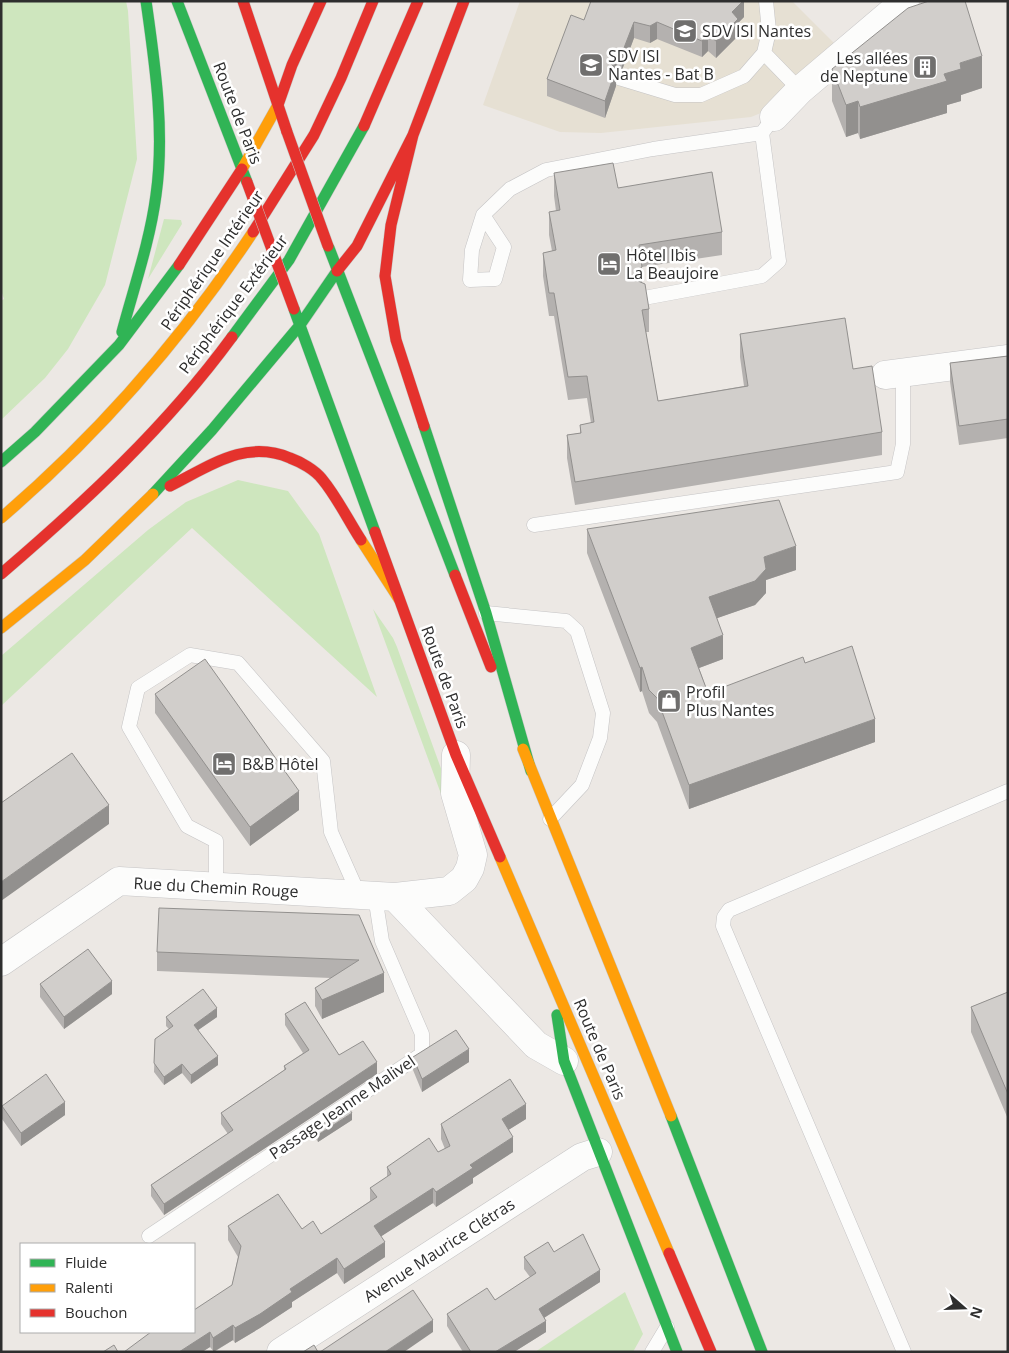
<svg xmlns="http://www.w3.org/2000/svg" width="1009" height="1353" viewBox="0 0 1009 1353" font-family="'Open Sans',sans-serif">
<style>
.education{fill:#e6e0d3}
.green{fill:#cee6be}
.lines{fill:none;stroke-linecap:round;stroke-linejoin:round}
.lane-casing{stroke:#c5c4c5;stroke-width:15}
.street-casing{stroke:#c5c4c5;stroke-width:29}
.fast-casing{stroke:#c6c5c4;stroke-width:12}
.slow-casing{stroke:#c6c5c4;stroke-width:12}
.jam-casing{stroke:#c6c5c4;stroke-width:12}
.lane{stroke:#fcfcfb;stroke-width:14}
.street{stroke:#fcfcfb;stroke-width:28}
.fast{stroke:#30b455;stroke-width:11}
.slow{stroke:#ff9f0a;stroke-width:11}
.jam{stroke:#e5322d;stroke-width:11}
.jam-bridge-casing{stroke:#c6c5c4;stroke-width:12;stroke-linecap:butt}
.jam-bridge{stroke:#e5322d;stroke-width:11}
.wall{fill:#b4b1af}
.shaded-wall{fill:#92908e}
.building{fill:#d1cecb;stroke:#92908e}
.labels{text-anchor:middle;dominant-baseline:central;stroke-width:5;stroke-linejoin:round;paint-order:stroke}
.poi-label{font-size:16px;fill:#2e2e2e;stroke:#fff;text-anchor:start}
.street-label{font-size:16px;fill:#2e2e2e;stroke:#fff}
</style>
<rect width="100%" height="100%" fill="#ece8e4"/>
<path class="education" d="M520,1h272l46,46 -70,63 -17,7 -150,16 -41,-1 -77,-27z"/>
<path class="green" d="M1,1h125l2,10 9,148 -32,126 -37,64 -23,29 -44,42v-119l3,-2 -3,-9z
M164,219l17,1 1,4 -34,55z
M238,480l50,11 31,43 58,163 -185,-169 -191,178v-50l147,-126 38,-28z
M373,609l20,29 4,9 67,185 -2,19z
M625,1292l18,42 -10,18h-98z"/>
<g class="lines">
<defs>
<path id="lane" d="M764,53l5,-22 -3,-30
M619,78l56,17h26l43,-19 20,-23 36,37
M483,215l21,32 -9,32 -25,1 2,-30 11,-35 27,-26 36,-19 107,-21 109,-16 12,-16
M644,298l118,-22 17,-15 -17,-128
M534,525l363,-53 6,-28v-71
M486,613l80,8 11,10 26,82 -3,25 -18,47 -32,34
M216,887v-46l-29,-15 -58,-99 9,-39 52,-33 48,8 85,98 8,71 28,63
M149,1236l273,-182v-20l-40,-93 -7,-45
M652,1352l15,-25
M904,1352l-181,-426 1,-9 5,-7 279,-119"/>
<path id="street" d="M774,117l26,-27 105,-89
M885,375l123,-16
M395,897l141,148 28,16
M1,962l118,-81 276,16 54,-6 15,-12 6,-11 3,-13 -18,-62 1,-38
M281,1352l301,-195 16,-5"/>
<path id="fast" d="M177,1l70,181
M329,248l126,327
M294,309l81,223
M300,325l37,-54
M122,332c12,-45 28,-91 34,-137 9,-64 -1,-130 -10,-194
M232,337l57,-77 75,-134
M424,426l62,187 45,158
M1,462l34,-30 84,-87 60,-80
M153,494l59,-64 88,-105
M557,1015l7,46 113,291
M671,1116l91,236"/>
<path id="slow" d="M242,169l36,-64
M1,518c98,-84 181,-179 252,-286
M361,540l38,59
M1,628l84,-68 68,-66
M523,749l148,367
M500,857l169,396"/>
<path id="jam" d="M243,1l44,131
M278,105l14,-40 29,-64
M364,126l54,-125
M413,135l-22,90 -6,51 11,64 28,86
M253,232l61,-97 27,-57 32,-77
M179,265l63,-96
M337,271l20,-25 56,-111 51,-134
M170,486c40,-20 75,-47 120,-28 11,4 25,12 32,21 15,18 26,41 39,61
M375,532l81,223 44,102
M1,574c84,-72 165,-147 231,-237
M455,575l36,92
M669,1253l42,99"/>
</defs>
<use href="#lane" class="lane-casing"/>
<use href="#street" class="street-casing"/>
<use href="#fast" class="fast-casing"/>
<use href="#slow" class="slow-casing"/>
<use href="#jam" class="jam-casing"/>
<use href="#lane" class="lane"/>
<use href="#street" class="street"/>
<use href="#fast" class="fast"/>
<use href="#slow" class="slow"/>
<use href="#jam" class="jam"/>
<defs>
<path id="jam-bridge" d="M287,132l41,114
M247,182l47,127"/>
</defs>
<use href="#jam-bridge" class="jam-bridge-casing"/>
<use href="#jam-bridge" class="jam-bridge"/>
</g>
<path class="wall" d="M744,1v16l-6,6v13l-22,22 -8,-7 -6,6 -45,-18 -7,4 -16,-5 -12,32h-6v16l-11,32 -58,-22v-17l37,-59z
M832,69l150,19 -21,7v6l-14,4v8l-87,26 -2,-6 -12,4 -14,-36z
M554,173l64,15 104,44v23l-80,12v16l7,26v23h-3l12,69 86,-15 -4,-29v-23l113,35 29,63v23l-307,50 -8,-47v-23l13,-2v-8l11,-2 -4,-25 -19,2 -14,-84h-5l-6,-40v-23l9,-2 -3,-16v-23l7,-1 -2,-15z
M1008,356v82l-49,7 -9,-63v-19z
M587,529l209,41 -30,10v13l-11,12 -38,13 6,41 -24,9 9,25 97,-30 70,79 -186,67 -32,-87 -8,-9 -7,-22 -2,1 -53,-139z
M155,694l144,116 -49,36 -95,-133z
M359,915l25,77 -62,27 -7,-13v-18l16,-10 -174,-7v-19z
M40,984l72,10 -48,35 -24,-32z
M1008,992v127l-37,-87v-25z
M285,1014l54,41 38,19 -213,141 -13,-19v-11l77,-51 -7,-10v-11l63,-43v-4l19,-13 -18,-28z
M166,1017h51l-19,13 20,35 -27,19 -9,-11 -18,12 -10,-13 1,-33 14,-10 -3,-3z
M413,1057l56,5 -47,30 -9,-22z
M2,1106l63,9 -44,31 -19,-27z
M526,1119l-18,11 5,22 -40,26v5l-37,24 -3,-4 -52,33 4,21 -41,27 -7,-11 -45,29v5l-32,21 -25,15 -2,-3 -19,12 -4,-5 -8,5h-78l70,-20 38,-47 6,-28 -10,-17v-14l74,3 19,5 49,-33v-13l17,-11v-10l51,-15 7,-3 -4,-10v-15z
M352,1120l-34,22 -4,-6v-6z
M554,1252l46,30 -56,36 2,14 -32,20h-51l-16,-26v-12l48,-14 35,-23 -6,-8v-12z"/>
<path class="shaded-wall" d="M743,1h1v16l-6,6v13l-22,22v-17l16,-29z
M634,22v16l-12,32v-17z
M657,22v17l-7,4v-17z
M708,35v16l-6,6v-16z
M617,53l-1,33 -11,32v-17l6,-26v-17z
M982,56v32l-21,7v6l-14,4v8l-87,26v-32l84,-33 16,-11z
M858,101v32l-12,4v-32z
M642,267v22l-7,-13 3,-7z
M796,546v24l-30,10v13l-11,12 -46,16v-24l55,-40z
M723,635v24l-32,12v-23z
M642,667v24l-2,1v-24z
M875,719v23l-186,67v-24z
M299,791v19l-49,36v-19z
M109,805v19l-108,77v-19z
M384,973v19l-62,27v-19z
M112,981v13l-48,35v-12z
M217,1008v9l-23,16v-8z
M469,1049v13l-47,30v-13z
M218,1056v9l-27,19v-9z
M377,1062v12l-213,141v-11z
M182,1064v9l-18,12v-8z
M65,1102v13l-44,31v-13z
M526,1104v15l-24,15v-15z
M352,1113v7l-34,22v-7z
M513,1137v15l-40,26v5l-37,24v-15l34,-27z
M433,1188v15l-59,38v-15z
M385,1242v15l-41,27v-15z
M337,1258v15l-45,29v5l-32,21 -25,15v-15l55,-39z
M600,1270v12l-61,39v-12z
M433,1320v12l-29,20h-19z
M546,1321v11l-32,20h-19z
M233,1325v15l-20,12v-14z
M210,1332v15l-8,5h-23z"/>
<path class="building" d="M591,1h152l-11,11 6,7 -22,22 -8,-6 -6,6 -45,-19 -7,4 -16,-4 -12,31h-5l-6,5v6l5,5 -11,32 -58,-22 24,-64 13,5z
M929,1h36l17,55 -22,7 1,6 -17,5 3,7 -87,26 -2,-6 -12,4 -14,-36 76,-61z
M613,163l5,25 94,-16 10,60 -83,13 3,22 -4,2 -3,7 3,5 7,3 4,25 -7,1 16,91 90,-15 -8,-52 105,-16 8,51 19,-3 10,66 -307,50 -8,-47 14,-2 -1,-8 14,-3 -7,-46 -19,1 -14,-84h-5l-6,-40 13,-3 -7,-38 11,-2 -6,-37z
M1008,356v63l-49,7 -9,-63z
M779,500l17,46 -32,11 2,12 -11,12 -46,16 14,38 -32,13 17,45 95,-36 2,6 47,-17 23,73 -186,66 -32,-87 -8,-8 -7,-23 -2,1 -53,-139z
M205,659l94,132 -49,36 -95,-133z
M72,753l37,52 -108,77v-79z
M159,908l200,7 25,58 -62,27 -7,-12 44,-28 -202,-8z
M88,949l24,32 -48,36 -24,-33z
M203,989l14,19 -23,17 24,31 -27,19 -9,-11 -18,13 -10,-14 1,-24 18,-13 -7,-9z
M1008,992v102l-37,-87z
M305,1002l34,53 24,-14 14,21 -213,142 -13,-19 82,-55 -12,-17 65,-44 -2,-3 25,-16 -24,-36z
M456,1030l13,19 -47,30 -9,-22z
M46,1074l19,28 -44,31 -19,-27z
M510,1079l16,25 -24,15 11,18 -43,28 3,3 -37,24 -3,-4 -59,38 11,16 -41,27 -7,-11 -47,31 2,3 -32,22 -25,14 -2,-3 -20,13 -3,-6 -31,20h-55l27,-20h43v-22l38,-25 9,-39 -13,-20 50,-32 24,35 11,-8 8,13 56,-37 -7,-9 21,-14 -4,-7 42,-29 9,14 12,-6 -9,-22z
M348,1107l4,6 -34,22 -4,-5z
M583,1234l17,36 -61,39 7,12 -51,31h-24l-24,-38 40,-26 8,12 41,-27 -12,-16 24,-15 6,10z
M413,1290l20,30 -48,32h-65z
M114,1345l4,7h-15z
M314,1345l4,7h-15z"/>
<defs>
<symbol id="university-square" viewBox="-11 -11 22 22"><rect x="-9" y="-9" width="18" height="18" rx="4" fill="#706f6e" stroke="#fff"/><path d="M0-5L7-2L0 1L-7-2ZM-4 1L0 2.5L4 1V4Q0 6-4 4Z" fill="#fff"/></symbol>
<symbol id="building-square" viewBox="-11 -11 22 22"><rect x="-9" y="-9" width="18" height="18" rx="4" fill="#706f6e" stroke="#fff"/><path d="M-4-6H4V6H1V3H-1V6H-4ZM-2.5-4.3h1.7v1.8h-1.7ZM.8-4.3h1.7v1.8H.8ZM-2.5-1h1.7V.8h-1.7ZM.8-1h1.7V.8H.8Z" fill="#fff"/></symbol>
<symbol id="hotel-square" viewBox="-11 -11 22 22"><rect x="-9" y="-9" width="18" height="18" rx="4" fill="#706f6e" stroke="#fff"/><path d="M-6-4.5h1.5V1H6V5H4.5V3h-9V5H-6ZM-4 0a1.8 1.8 0 1 1 3.6 0ZM.5 0V-2.5h3Q6-2.5 6 0Z" fill="#fff"/></symbol>
<symbol id="shop-square" viewBox="-11 -11 22 22"><rect x="-9" y="-9" width="18" height="18" rx="4" fill="#706f6e" stroke="#fff"/><path d="M-5-2.5h2.3a2.7 3.5 0 0 1 5.4 0H5L5.5 6h-11ZM-1.5-2.5h3a1.5 2.3 0 0 0-3 0Z" fill="#fff"/></symbol>
</defs>
<g fill-rule="evenodd">
<use href="#university-square" x="671" y="17" width="28" height="28"/>
<use href="#university-square" x="577" y="51" width="28" height="28"/>
<use href="#building-square" x="911" y="53" width="28" height="28"/>
<use href="#hotel-square" x="595" y="250" width="28" height="28"/>
<use href="#shop-square" x="655" y="687" width="28" height="28"/>
<use href="#hotel-square" x="210" y="750" width="28" height="28"/>
</g>
<g class="labels">
<g class="poi-label">
<text x="702" y="31">SDV ISI Nantes</text>
<text x="608" y="56">SDV ISI<tspan x="608" dy="18">Nantes - Bat B</tspan></text>
<text x="908" y="58" text-anchor="end">Les allées<tspan x="908" dy="18">de Neptune</tspan></text>
<text x="626" y="255">Hôtel Ibis<tspan x="626" dy="18">La Beaujoire</tspan></text>
<text x="686" y="692">Profil<tspan x="686" dy="18">Plus Nantes</tspan></text>
<text x="242" y="764">B&amp;B Hôtel</text>
</g>
<g class="street-label">
<text transform="translate(238 113) rotate(69)">Route de Paris</text>
<text transform="translate(212 260) rotate(-55)">Périphérique Intérieur</text>
<text transform="translate(233 304) rotate(-53)">Périphérique Extérieur</text>
<text transform="translate(445 677) rotate(70)">Route de Paris</text>
<text transform="translate(216 887) rotate(3)">Rue du Chemin Rouge</text>
<text transform="translate(600 1049) rotate(67)">Route de Paris</text>
<text transform="translate(342 1107) rotate(-34)">Passage Jeanne Malivel</text>
<text transform="translate(439 1250) rotate(-33)">Avenue Maurice Clétras</text>
</g>
</g>
<rect width="1009" height="1353" fill="none" stroke="#2e2e2e" stroke-width="5"/>
<rect x="20" y="1243" width="175" height="90" fill="#ffffff" stroke="#ababab"/>
<rect x="30" y="1259" width="25" height="8" fill="#30b455" stroke="#ababab"/>
<text x="65" y="1268" font-size="15" fill="#2e2e2e">Fluide</text>
<rect x="30" y="1284" width="25" height="8" fill="#ff9f0a" stroke="#ababab"/>
<text x="65" y="1293" font-size="15" fill="#2e2e2e">Ralenti</text>
<rect x="30" y="1309" width="25" height="8" fill="#e5322d" stroke="#ababab"/>
<text x="65" y="1318" font-size="15" fill="#2e2e2e">Bouchon</text>
<g transform="translate(964 1308) rotate(110)" stroke="#ffffff" stroke-width="4" paint-order="stroke">
<path d="M0-4L9 19L0 12L-9 19Z" fill="#2e2e2e"/>
<text y="-8" font-size="14" font-weight="bold" text-anchor="middle" fill="#2e2e2e">N</text>
</g>
</svg>
